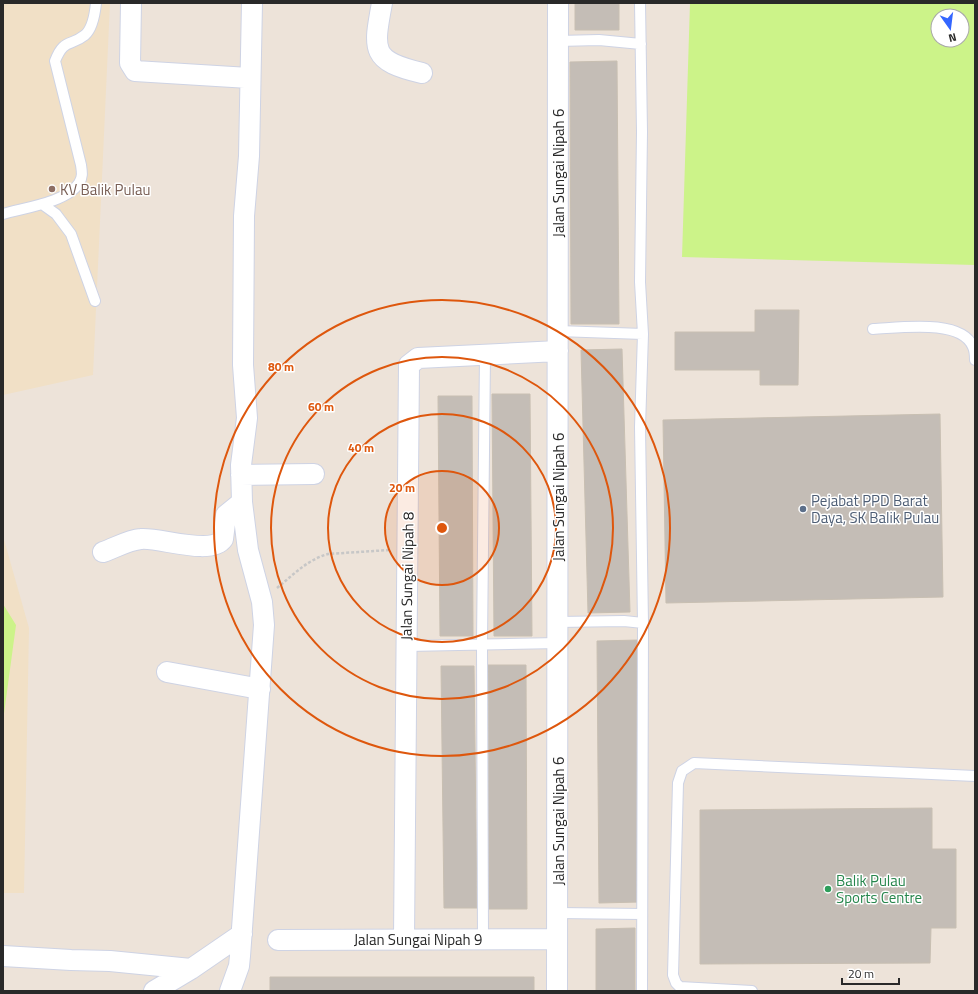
<svg xmlns="http://www.w3.org/2000/svg" width="978" height="994" viewBox="0 0 978 994" font-family="'Titillium Web',sans-serif">
<style>
.education{fill:#f1e0c6}
.pitch{fill:#ccf389;fill-rule:evenodd}
.building{fill:#c4bdb6;stroke:#c8bfb2}
.lines{fill:none;stroke-linecap:round;stroke-linejoin:round}
.service-casing{stroke:#ced3e4;stroke-width:12}
.minor-casing{stroke:#ced3e4;stroke-width:22}
.path{stroke:#c7c7c7;stroke-width:2.5;stroke-dasharray:3 2;stroke-linecap:butt}
.service{stroke:#fff;stroke-width:10}
.minor{stroke:#fff;stroke-width:20}
.ring{fill:none;stroke:#de570d;stroke-width:2}
.education-dot{fill:#8d6e63;stroke:#fff;stroke-width:1.5}
.service-dot{fill:#5c6f8a;stroke:#fff;stroke-width:1.5}
.leisure-dot{fill:#2e9e5b;stroke:#fff;stroke-width:1.5}
.labels{text-anchor:middle;dominant-baseline:central;stroke-width:3;stroke-linejoin:round;paint-order:stroke}
.street-label{font-size:15px;fill:#292929;stroke:#fff}
.education-label{font-size:15px;fill:#785e54;stroke:#fff;text-anchor:start}
.service-label{font-size:15px;fill:#4e5e75;stroke:#fff;text-anchor:start}
.leisure-label{font-size:15px;fill:#27864d;stroke:#fff;text-anchor:start}
.centre{fill:#de570d;stroke:#fff;stroke-width:2}
.ring-label{font-size:12px;text-anchor:middle;font-weight:bold;fill:#de570d;stroke:#fff;stroke-width:3;stroke-linejoin:round;paint-order:stroke}
</style>
<rect width="100%" height="100%" fill="#ede3d9"/>
<path class="education" d="M3,3h107l-17,372 -90,20z
M3,536l26,92 -5,265h-21z"/>
<path class="pitch" d="M690,3h285v262l-293,-8zM938,16h24v24h-24z
M3,604l13,21 -13,96z"/>
<path class="building" d="M575,3h44v27h-44z
M617,61l2,263h-48l-1,-262z
M755,310h44l-1,75h-38v-15h-85v-38h80z
M622,349l8,263 -42,1 -7,-263z
M492,394h38l2,242h-38z
M438,396h34l1,240h-33z
M940,414l3,183 -277,6 -3,-183z
M639,640l1,262 -41,1 -2,-262z
M488,665h38l1,244h-38z
M441,666h33l3,242h-33z
M932,808v41h24v79h-25l-1,35 -230,1v-154z
M635,928v63h-39v-62z
M270,977h264v14h-264z"/>
<g class="lines">
<defs>
<path id="service" d="M558,41l41,-1 42,4
M42,204l14,10 15,20 24,67
M3,214c20,-6 65,-12 76,-31 4,-6 3,-11 2,-18l-26,-104c9,-23 15,-14 30,-26 8,-7 10,-22 11,-32
M873,329c25,-1 89,-11 100,18 2,4 2,9 2,13
M558,331l85,3
M558,622l66,-1 19,2 -3,-196 3,-93 -3,-52 2,-150 -2,-129
M407,646l151,-3
M557,913l85,1
M483,939l-1,-295 3,-289
M642,991l1,-368
M752,991l-72,-4 -4,-4 -3,-8 5,-192 4,-12 12,-8 281,13"/>
<path id="minor" d="M131,3l-1,60 5,8 114,7
M382,3c-9,48 -11,58 40,70
M241,475l73,-1
M103,552c12,-4 25,-12 38,-13 18,-2 70,17 82,0l3,-24 16,-13
M167,672l93,17
M404,939l5,-574 9,-7 140,-7
M278,940l279,-1
M3,956l68,4 39,1 81,8
M154,991l37,-22 51,-35
M230,991l9,-25 1,-10 24,-331 -2,-23 -14,-52 -6,-48 -1,-37 6,-47 -4,-53 1,-149 5,-60 3,-153
M557,991l1,-988"/>
</defs>
<use href="#service" class="service-casing"/>
<use href="#minor" class="minor-casing"/>
<path class="path" d="M277,588c16,-13 30,-28 51,-34l61,-4"/>
<use href="#service" class="service"/>
<use href="#minor" class="minor"/>
</g>
<circle cx="442" cy="528" r="57" fill="#de570d" fill-opacity=".12"/>
<g class="ring">
<circle cx="442" cy="528" r="57"/>
<circle cx="442" cy="528" r="114"/>
<circle cx="442" cy="528" r="171"/>
<circle cx="442" cy="528" r="228"/>
</g>
<circle class="education-dot" cx="52" cy="189" r="4"/>
<circle class="service-dot" cx="803" cy="509" r="4"/>
<circle class="leisure-dot" cx="828" cy="889" r="4"/>
<g class="labels">
<g class="street-label">
<text transform="translate(558 173) rotate(-90)">Jalan Sungai Nipah 6</text>
<text transform="translate(558 497) rotate(-90)">Jalan Sungai Nipah 6</text>
<text transform="translate(407 576) rotate(-89)">Jalan Sungai Nipah 8</text>
<text transform="translate(558 821) rotate(-90)">Jalan Sungai Nipah 6</text>
<text x="418" y="939">Jalan Sungai Nipah 9</text>
</g>
<g class="education-label">
<text x="60" y="189">KV Balik Pulau</text>
</g>
<g class="service-label">
<text x="811" y="500">Pejabat PPD Barat<tspan x="811" dy="17">Daya, SK Balik Pulau</tspan></text>
</g>
<g class="leisure-label">
<text x="836" y="880">Balik Pulau<tspan x="836" dy="17">Sports Centre</tspan></text>
</g>
</g>
<circle cx="442" cy="528" r="6" class="centre"/>
<g class="ring-label">
<text x="281" y="371">80 m</text>
<text x="321" y="411">60 m</text>
<text x="361" y="452">40 m</text>
<text x="402" y="492">20 m</text>
</g>
<rect width="978" height="994" fill="none" stroke="#292929" stroke-width="8"/>
<g transform="translate(950 28) rotate(166)"><circle r="19" fill="#ffffff" stroke="#a9a9a9"/>
<path d="M0-3L7 15L0 10L-7 15Z" fill="#3466ff"/>
<text y="-6" font-size="11" font-weight="bold" text-anchor="middle" fill="#292929">N</text>
</g>
<path d="M842 978v6h57v-6" fill="none" stroke="#292929" stroke-width="2"/>
<text x="848" y="978" font-size="12" fill="#292929" stroke="#ffffff" stroke-width="3" paint-order="stroke">20 m</text>
</svg>
